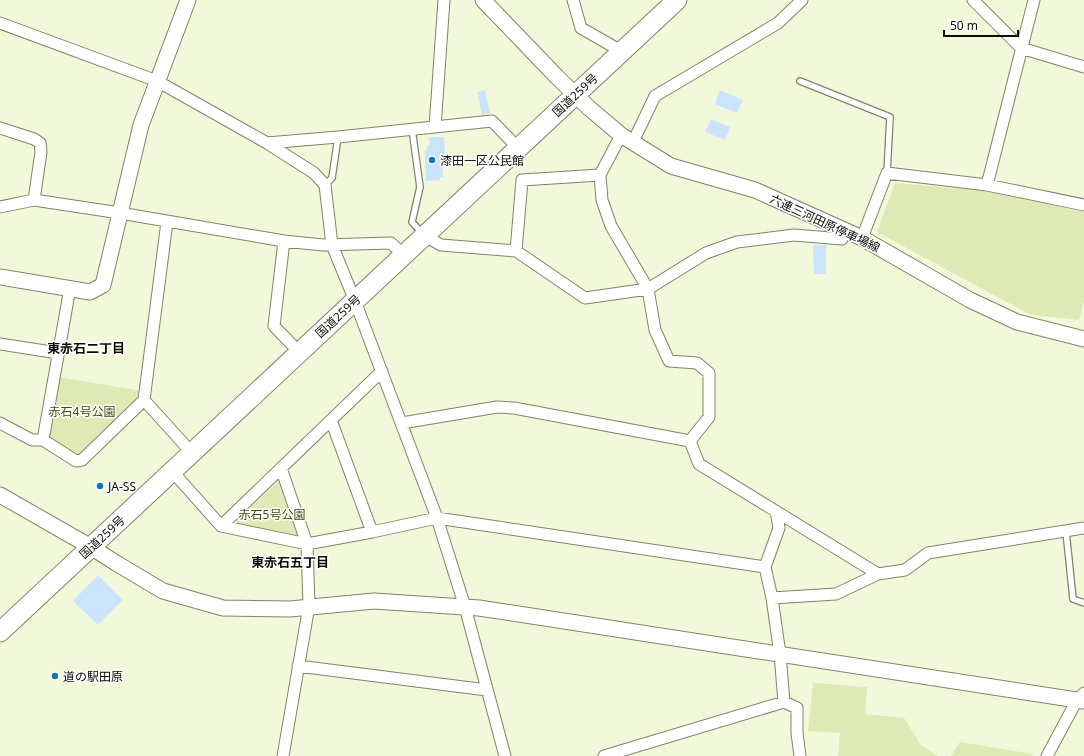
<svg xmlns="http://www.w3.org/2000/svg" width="1084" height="756" viewBox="0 0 1084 756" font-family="'Noto Sans','Noto Sans JP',sans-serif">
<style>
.green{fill:#dee9b6}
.building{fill:#cbe3fb}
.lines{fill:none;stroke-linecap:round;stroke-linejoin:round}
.lane-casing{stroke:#7e8468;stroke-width:8}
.street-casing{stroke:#7e8468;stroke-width:13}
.secondary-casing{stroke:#7e8468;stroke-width:17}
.highway-casing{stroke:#7e8468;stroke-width:21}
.lane{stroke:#fff;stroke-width:5.5}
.street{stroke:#fff;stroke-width:11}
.secondary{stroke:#fff;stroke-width:15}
.highway{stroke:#fff;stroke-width:19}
.poi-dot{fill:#0d76c1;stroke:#fff;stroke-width:1.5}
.labels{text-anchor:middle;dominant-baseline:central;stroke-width:3;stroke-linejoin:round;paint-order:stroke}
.street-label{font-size:12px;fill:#0b0c04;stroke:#fff}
.poi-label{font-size:12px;fill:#0b0c04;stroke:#fff;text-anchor:start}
.park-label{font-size:12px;fill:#414a08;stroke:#fff}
.neighbourhood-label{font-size:13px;font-weight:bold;fill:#0b0c04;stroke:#fff}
</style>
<rect width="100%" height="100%" fill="#f2f9da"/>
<path class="green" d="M895,183l91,8 98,21v89l-5,19 -48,-5 -154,-83z
M59,377l82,14 -3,8 -60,56 -31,-19z
M279,481l24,58 -71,-14z
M813,683l54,4 -2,27 39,4 17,27 17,11h-100l2,-23 -32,-2z
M960,742l73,12 -1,2h-81z"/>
<path class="building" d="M485,90l5,23 -8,2 -5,-23z
M720,90l23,10 -6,13 -22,-9z
M711,119l19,8 -5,13 -20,-8z
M429,137h15l1,17h-3l1,23h-3v3l-14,1 -1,-30 2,-1v-5h3z
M813,245h13v29h-12z
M98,575l25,25 -25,25 -25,-24z"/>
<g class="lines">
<defs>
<path id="lane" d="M800,81l90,36 -3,56
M412,129l8,58 -8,35 11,12
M325,185l7,-7 6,-41
M1066,531l7,68 11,4"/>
<path id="street" d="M573,0l8,28 40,23
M973,0l48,48 63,19
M0,23l157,58 110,62 47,30 11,12 7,60 23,56 82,217 28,89 40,149
M435,127l9,-127
M0,128l34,11 6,4 1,9 -7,48 86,13 164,28 39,4 68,-2 13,13
M621,135l-21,40 2,25 9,26 37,63 7,41 14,31 28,2 12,10v44l-19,24
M633,142l22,-46 123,-73 24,-23
M267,143l71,-6 154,-16 26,27
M987,185l47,-185
M0,207l34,-7
M425,236l16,9 75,6 69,47 63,-9 58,-36 31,-11 57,-7 48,4 3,-9
M862,238l25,-65 100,12 97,20
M284,241l-10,85 25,26
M516,251l6,-71 78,-5
M0,344l58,9
M144,400l48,53
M331,420l41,112
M0,423l32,17h11l33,21 6,-1 62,-60 23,-178
M402,423l95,-16 17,1 176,33
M43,440l27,-152
M690,441l9,23 179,110
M281,468l26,76 2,62 -26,150
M173,472l48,54 86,18 65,-12 65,-14 328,49
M776,511l3,17 -14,39 7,31 8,56 4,48
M221,526l161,-155
M772,598l64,-4 42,-20 27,-4 23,-17 156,-25
M298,666l189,24
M604,756l180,-54 13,6v25l3,23
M1047,756l30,-56 7,-7"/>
<path id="secondary" d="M483,0l74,77 32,31 32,27 50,31 84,24 107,48 108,62 47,22 67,17
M0,277l90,15 13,-7 38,-160 47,-125
M0,495l91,52 25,16 47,28 60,17 67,1 84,-8 105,7 605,93"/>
<path id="highway" d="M0,632l677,-632"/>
</defs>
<use href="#lane" class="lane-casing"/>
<use href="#street" class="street-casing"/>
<use href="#secondary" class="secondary-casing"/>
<use href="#highway" class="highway-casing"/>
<use href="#lane" class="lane"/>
<use href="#street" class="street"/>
<use href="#secondary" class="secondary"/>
<use href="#highway" class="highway"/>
</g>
<g class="poi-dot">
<circle cx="432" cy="160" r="4"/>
<circle cx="100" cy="486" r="4"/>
<circle cx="55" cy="676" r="4"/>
</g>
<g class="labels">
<g class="street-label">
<text transform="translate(575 95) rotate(-43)">国道259号</text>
<text transform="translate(825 223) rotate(25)">六連三河田原停車場線</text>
<text transform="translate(338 316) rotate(-43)">国道259号</text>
<text transform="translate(102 537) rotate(-43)">国道259号</text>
</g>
<g class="poi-label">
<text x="440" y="160">漆田一区公民館</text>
<text x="108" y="486">JA-SS</text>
<text x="63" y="676">道の駅田原</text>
</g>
<g class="park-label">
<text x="82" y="411">赤石4号公園</text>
<text x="272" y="514">赤石5号公園</text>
</g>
<g class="neighbourhood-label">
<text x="86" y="348">東赤石二丁目</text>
<text x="290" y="562">東赤石五丁目</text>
</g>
</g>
<path d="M944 30v6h74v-6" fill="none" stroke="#0b0c04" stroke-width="2"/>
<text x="950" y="30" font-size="12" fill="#0b0c04" stroke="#ffffff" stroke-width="3" paint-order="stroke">50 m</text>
</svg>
